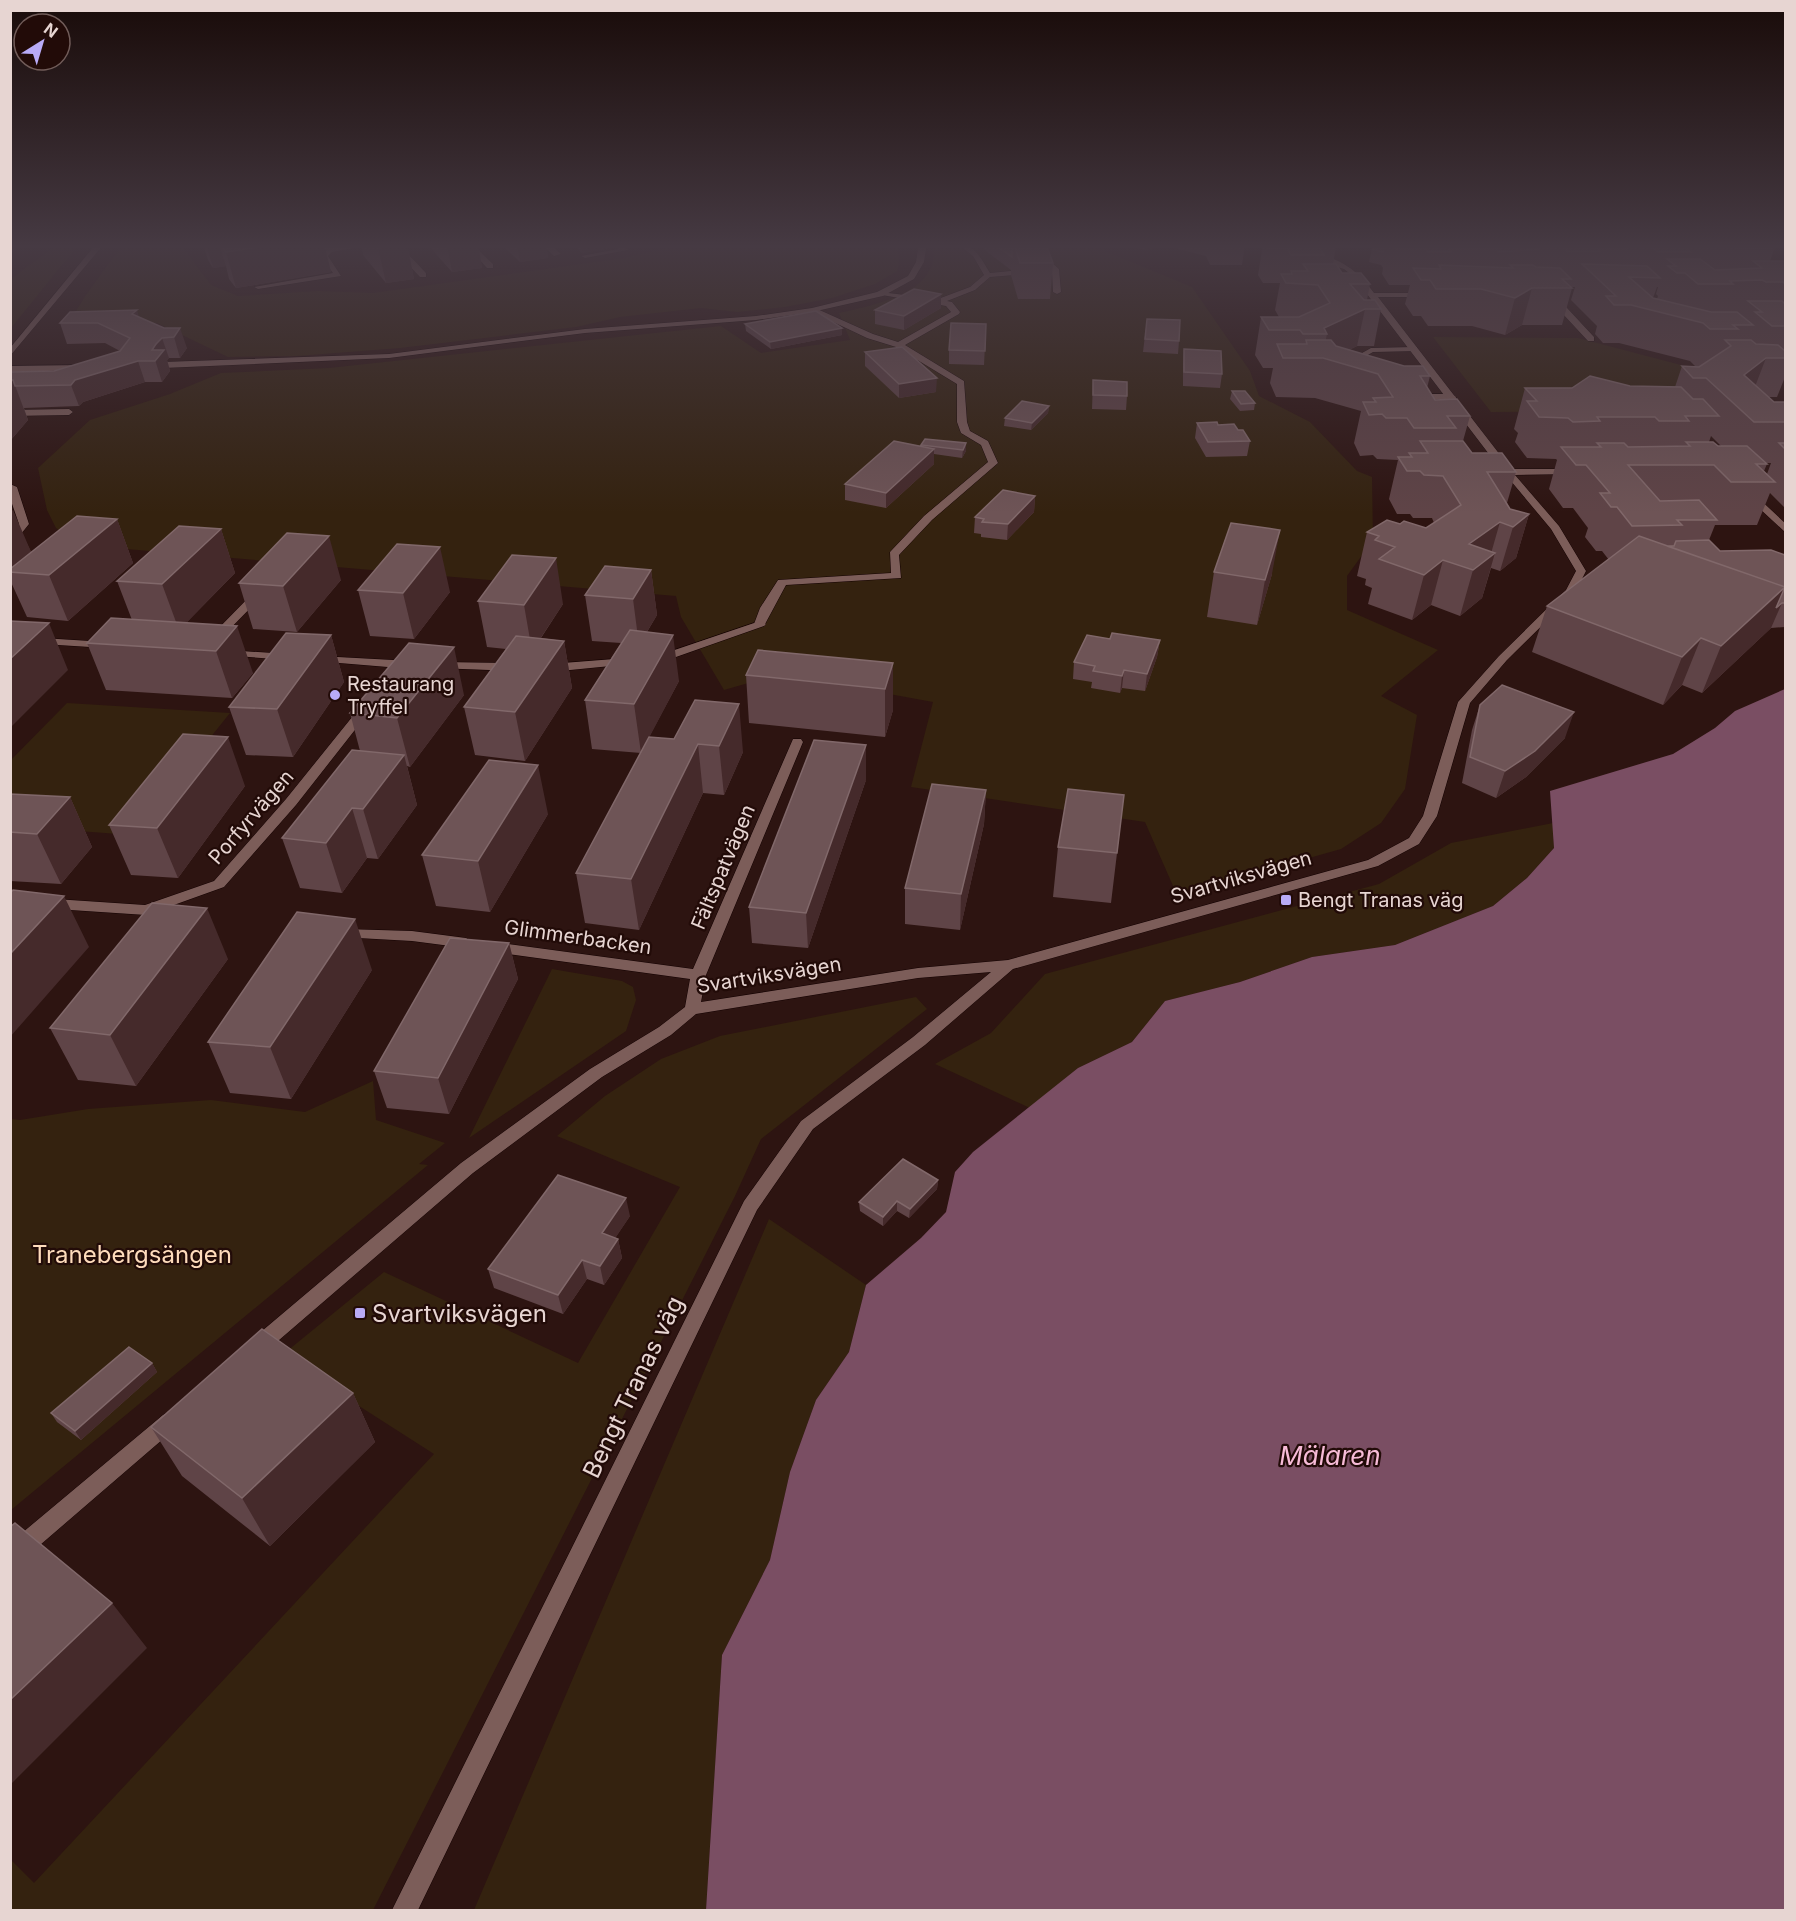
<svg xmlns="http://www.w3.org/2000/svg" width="1796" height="1921" viewBox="0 0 1796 1921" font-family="Inter,sans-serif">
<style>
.green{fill:#34220f}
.water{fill:#7a4e63}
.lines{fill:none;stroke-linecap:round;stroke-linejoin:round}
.service-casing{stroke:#130101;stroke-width:1}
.minor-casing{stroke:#130101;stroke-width:1}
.service{fill:#7c5d59;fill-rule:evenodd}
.minor{fill:#7c5d59;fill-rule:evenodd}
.wall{fill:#5f4447;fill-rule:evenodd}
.shaded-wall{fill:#452a2b}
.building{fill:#6e5456;stroke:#81686a;stroke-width:1.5}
.poi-dot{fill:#b9abf7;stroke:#220b08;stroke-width:2}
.labels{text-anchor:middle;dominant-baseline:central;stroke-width:4.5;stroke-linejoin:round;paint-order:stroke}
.poi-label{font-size:20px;fill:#e7d5d2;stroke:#220b08;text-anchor:start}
.street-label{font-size:20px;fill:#e7d5d2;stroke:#220b08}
.near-park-label{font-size:24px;fill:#fedbbb;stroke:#220b08}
.near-poi-label{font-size:24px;fill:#e7d5d2;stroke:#220b08;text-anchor:start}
.near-street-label{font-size:24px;fill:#e7d5d2;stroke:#220b08}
.near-water-label{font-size:26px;font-style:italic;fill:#f7bbd7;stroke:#220b08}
</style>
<rect width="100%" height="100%" fill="#2d1411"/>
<path class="green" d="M58,244h21l-68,84v-49z
M123,244h57l31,41 27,11 80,-5 55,2 251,-35 60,-14h211c5,9 5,17 2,27l-22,13 -43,14 -47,9 -48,5 -36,-4 -81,9 -44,10 -176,21 -103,8 -69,1 -71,-34 -89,1 18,-29z
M932,244h156l104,43 58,84 9,25 51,26 47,49 15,6 1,63 -26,36v34l91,40 -57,46 36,19 -12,74 -24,34 -40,26 -164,46 -32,-73 -234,-35 22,-85 -153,-28 -56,16 -43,-73 -5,-21 -597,-51 -23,-17 -9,-18 -9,-42 52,-48 80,-26 51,-21 108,-5 392,-42 40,27 89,-13 -11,-27c32,-7 106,-21 93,-69z
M1433,337l145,1 103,27 18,18 -41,28 -167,1z
M67,703l163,10 -98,122 -121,-9 -1,-65z
M1553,823l1,25 -27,30 -34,28 -98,39 -83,12 -72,25 -75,19 -33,41 -54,26 -48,40 -95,-44 56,-31 54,-59 334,-90 72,-41z
M552,969l70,12 11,6 3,13 -10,31 -157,107z
M916,997l11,12 -166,130 -26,57 -362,714h-362l-1,-51 24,24 400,-429 -153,-98 103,-84 194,91 102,-176 -123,-51 48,-40 56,-37 59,-23z
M373,1081l3,39 69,23 -26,21 9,1 -417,345v-391l9,1 68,-11 123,-9 94,12z
M769,1219l97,66 -17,67 -33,48 -26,72 -20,88 -48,95 -16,255h-232z"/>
<path class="water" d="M1785,689v1221h-1079l16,-255 48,-95 20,-88 26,-72 33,-48 17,-67 55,-47 25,-26 9,-40 18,-20 105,-84 54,-26 33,-41 75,-19 72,-25 83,-12 98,-39 34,-28 27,-30 -4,-57 123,-37 42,-26 20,-17z"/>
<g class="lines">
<defs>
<path id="service" d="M958,244c17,0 24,16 32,29l60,-6 -5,-5 4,-2 10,9 2,23 -4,2 -4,-2 -1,-20 -62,5 -15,13 -28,11 5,1 8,10 -1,2 -54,31 59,36 3,41 3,9 18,10 10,22 -66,57 -33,35 2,23 -115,7 -22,41h-8l-2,-2 6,-16 18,-28 113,-7 -1,-21 34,-36 64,-54 -7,-17 -20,-12 -4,-11v-38l-61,-37 -29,-9 -59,-28 7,-2 58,26 25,8 53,-30 -5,-6 -70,-12 4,-2 58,7 32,-12 14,-12 -11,-19z
M1414,347h3v4l-44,1 -22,13 -7,-2 27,-15z
M1452,394l4,3 -1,2 -42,1 -4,-3 4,-3z
M10,410l59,-1 4,3 -4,3 -59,1z
M10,484l7,3 12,37 -8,10 -11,3v-6l9,-7 -9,-26z"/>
<path id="minor" d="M96,244h8l-94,112v-8z
M322,244h7l3,4 44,-4 -44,8 -4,4 13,20 -83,13 -4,-2 79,-14 -13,-17 6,-6z
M387,244c15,0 28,18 39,29v4h-6l-23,-24 -8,-3z
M465,244h7l21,20v4h-6z
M542,244h8l11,10 -7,2z
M613,244h7l8,6 -43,8 -4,-2 37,-7z
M917,244h6l3,5 -2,13 -10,17 -31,17 -71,16 -56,8 -171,13 -196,25 -226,10 -4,-3 4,-3 226,-8 196,-25 171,-13 56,-8 65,-16 31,-16 8,-14 2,-13z
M1311,255c28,0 48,17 63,38h55v4h-51l133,172h66l2,2 -5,3 -59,1 44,51 27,45 -11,22 -68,67 -37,43 -33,113 -18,28 -41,22 -365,103 -88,76 -112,84 -56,81 -339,700h-26l352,-709 57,-80 112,-84 78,-65 -73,6 -222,36 -25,21 -69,42 -129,96 -209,180 -7,2 -7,-2 -3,-6 3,-6 211,-178 129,-94 69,-42 26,-20 5,-28 -197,-27 -7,-5 7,-5 200,27 100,-230h8l2,3 -97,233 -5,27 217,-34 90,-8 360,-100 41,-22 14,-22 35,-114 41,-46 67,-66 10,-19 -25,-42 -56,-67 -141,-185 -10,-8 -33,-10z
M1549,295h6l39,42v4h-6l-39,-42z
M88,365v4l-3,1 -75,2v-6z
M1746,492h6l34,32v9l-40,-37z
M260,589l5,3 -1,2 -46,47h-8v-4l46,-47z
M760,621l6,3 -2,2 -88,31 -19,4 -6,-3z
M10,636l96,6 6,3 -6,3 -96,-6z
M226,650l63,4 6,3 -6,3 -67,-5 -2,-2z
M319,656l93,5 6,4 -6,4 -97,-8 -2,-2z
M627,658l4,2v4l-81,8 -6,-4 6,-4z
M439,662l75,1 6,4 -6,4 -79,-3 -2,-2z
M365,705l4,1v6l-73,93 -72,82 -78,28 -136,-9v-10l135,9 69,-24 72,-82 75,-93z
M345,929l67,2 54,7 7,5 -7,5 -54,-7 -72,-4 -2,-3z
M170,1412l7,3 3,6 -3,6 -159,137 -8,3v-24l153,-128z"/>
</defs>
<use href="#service" class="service-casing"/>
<use href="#minor" class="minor-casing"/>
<use href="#service" class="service"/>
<use href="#minor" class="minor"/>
</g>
<path class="wall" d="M203,244h121l7,28 -95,16 -7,-9 -3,-13 -13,2 -5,-8z
M361,244h46l7,35 -28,4 -23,-28z
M427,244h51l4,24 -30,4z
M501,244h45l2,14 -28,4z
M572,244h37l1,4 -28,5z
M977,244h69l7,19 -3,36h-32l-7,-24v-5z
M1125,244h120l-3,21h-32l-4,-9 -40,-10 -21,4 -20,-5z
M1263,244h71l2,3 -3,17 9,9 28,11 -3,16 14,9 -7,37h-17l-8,4 81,26 -3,12 8,12 35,16 -7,25 9,12 44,19 -9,31 3,6 19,5 -13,44 -16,13 -9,-3 -9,30 -22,18 -29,-11 -19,15 -44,-16 4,-16 -7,-3 1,-6 -9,-3 10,-44 33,-8 26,4 8,-5 -2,-5h-19l-3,-4h-13l-8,-15 9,-39 -21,-1 -4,-4 -13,1 -6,-13 7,-32 -46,-13 -39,-1 -6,-14 3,-15h-10l-8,-13 6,-38h18l-4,-7 5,-27h-17l-5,-8z
M1384,244h236l4,4 2,-4h150l-6,17h15v116l-8,20h-8l5,5h11v106l-15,-15 -13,32h-42l-6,15 11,11 65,4v72l-14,1 -69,65 -20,-8 -19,20 -131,-53 15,-46 62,-46 -7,-9h-6l-11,-14 3,-9 -15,-20h-10l-14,-19 8,-29 -1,-1 -29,-1 -12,-16 3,-9 -4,-4 11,-41 150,-1 7,-21 14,1 -6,-6 -71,-18h-16l-8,-9 2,-8 -26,-26 4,-13h-4l1,1 -10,37h-40l-17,10 -33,-9h-44l-7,-10h-8l-8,-12 5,-19h-21l-7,-11 1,-6 -2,-3 -12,-3 3,-13zM1657,287h1l-2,7 2,2 -1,3 -4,-1zM1711,436l10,10h-3l-9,-4zM1766,463h5l-4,11 -3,-3 3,-7z
M941,294v14l-37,22 -29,-6v-14z
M139,317l25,11 23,20 -7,10h-11l-2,2 3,11 -8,11h-17l-62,20 -4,4 -55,2 4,12 -18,21v-67l44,-3 66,-20 -15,-8 -38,1 -7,-21z
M1147,319l32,22 -1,13 -35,-2z
M745,324l97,4v7l-71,14 -25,-18z
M986,324l-2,41 -35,-1v-14z
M1184,349l38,25 -2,14 -37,-2v-23z
M865,352l71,40 -37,6 -34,-32z
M1093,380l34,16 -1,14 -34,-1z
M1232,391l23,12 -1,7 -14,1 -10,-12z
M1049,406l-1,7 -17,17 -27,-4 1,-8z
M1197,423l21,2 20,5 12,11 -3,15 -41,1 -11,-19z
M966,443v8l-4,7 -28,-4v10l-48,44 -41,-8v-16l76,-38z
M1035,496l-1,16 -27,28 -26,-3v-3l-7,-1 1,-16z
M10,509l21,43 86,-33 16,44 -65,58 -41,-4 -17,-37z
M221,529l14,44 -49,50 67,50 -21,25 -126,-8 -19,-47 45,-23 -15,-39z
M651,570l6,45 -10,17 32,49 -30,56 25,2 21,-39 48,52 -19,43 -21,-2 -64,137 -54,-7 -9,-50 65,-120 -49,-4 -7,-49 36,-57 -29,-2 -7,-46z
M1214,572l58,2 -15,51 -50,-8z
M341,580l-44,52 -44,-3 -14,-46z
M358,590l92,2 -36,47 -44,-3z
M478,601l85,3 -22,34 23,3 8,47 -47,73 -50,-6 -11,-48 42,-58 -19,-2z
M331,635l13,47 -51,75 -47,-2 -17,-48z
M1110,639l50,1 -3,17 -12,34 -23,-3 -2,5 -29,-5 1,-6 -19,-3 1,-17z
M893,663v47l-8,27 -136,-14 -3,-48z
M464,695l-54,72 -3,-1 10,39 -39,54 -11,-1 -25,35 -42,-5 -18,-50 78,-87 -10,-38z
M1480,705l85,33 -39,39 -30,21 -34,-15 10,-53z
M866,780l-58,168 -56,-5 -3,-36z
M245,786l-67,92 -47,-3 -22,-50z
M986,790l-2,34 -24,106 -55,-6v-36z
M10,794l60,3 22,50 -31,37 -51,-3z
M1124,795l-13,108 -58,-6 5,-50z
M548,814l-58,98 -54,-6 -14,-51z
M509,943l9,36 -69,135 -62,-6 -13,-37z
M228,959l-92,127 -58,-6 -28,-52z
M372,970l-81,129 -61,-6 -22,-51z
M938,1180l-1,9 -28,29 -12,-7 -14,15 -23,-15 -1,-9z
M630,1216l-15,22 3,1 4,19 -18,27 -17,-6 -24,35 -69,-26 -6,-19z
M152,1363l5,9 -76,68 -24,-18 -6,-9z
M353,1393l22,49 -105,104 -88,-70 -31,-49z"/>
<path class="shaded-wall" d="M10,244h15l-15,10z
M206,244h13l7,22 -13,2z
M220,244h104l7,28 -95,16 -10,-36z
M407,244l7,35 -28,4 -8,-35z
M447,244h31l4,24 -30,4z
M517,244h29l2,14 -28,4z
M581,244h28l1,4 -28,5z
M1146,244h20v2l-21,4z
M1532,288l-10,37 -17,10 10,-37z
M941,294v14l-37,22v-14z
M1365,309l-8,37 -28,14 -7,-2 5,-24 -3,-6z
M137,310l6,20 -11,-16z
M180,328l7,20 -7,10 -6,-21z
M842,328v7l-71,14 -1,-7z
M162,338l7,20 -2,2 3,11 -8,11 -10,-32z
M1766,358l-15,39 -7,-22z
M138,361l7,21 -62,20 -4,4 -8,-21 4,-5z
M937,378l-1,14 -37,6v-14z
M13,380l15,40 -18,21v-59z
M1049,406l-1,7 -17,17 1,-7z
M966,443v8l-4,7 1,-8z
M934,449v15l-48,44v-15z
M1035,496l-1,16 -27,28 1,-16z
M13,510l19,44 -22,17v-59z
M1529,514l-13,44 -16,13 13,-44z
M117,519l16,44 -65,58 -19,-46z
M1500,522l-10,35 5,-4 -13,45 -22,18 13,-46 -4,-26z
M221,529l14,44 -56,57 -17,-46z
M1280,530l-8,44 -15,51 8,-45z
M329,536l12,44 -44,52 -14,-46z
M440,547l10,45 -36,47 -11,-46z
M556,558l7,46 -31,47 -8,-46z
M1443,560l-12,45 -19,15 12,-45z
M651,570l6,45 -18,30 -6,-46z
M1785,587l-3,16 -11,25 -69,65 19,-47z
M49,623l19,47 -58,58v-69z
M237,626l16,47 -21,25 -16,-47z
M331,635l13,47 -51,75 -16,-48z
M673,635l6,46 -38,72 -7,-49z
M1701,638l-19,47 -19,20 19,-48z
M1160,640l-3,17 -12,34 2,-17z
M564,641l8,47 -47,73 -10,-49z
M454,647l10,48 -54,72 -13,-49z
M893,663v47l-8,27v-48z
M1124,670l-2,18 -2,5 2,-17z
M739,704l4,48 -19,43 -5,-49z
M1574,712l-9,26 -39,39 -30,21 9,-27z
M228,737l17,49 -67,92 -21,-50z
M698,744l5,49 -64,137 -8,-51z
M866,745v35l-58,168 -2,-35z
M404,755l13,50 -39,54 -15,-50z
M538,765l10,49 -58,98 -12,-51z
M986,790l-2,34 -24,106 1,-36z
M70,797l22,50 -31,37 -24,-50z
M352,808l15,50 -25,35 -16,-50z
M64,896l25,51 -79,90v-83z
M207,908l21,51 -92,127 -26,-51z
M355,919l17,51 -81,129 -21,-52z
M509,943l9,36 -69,135 -11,-36z
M938,1180l-1,9 -28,29 1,-9z
M626,1198l4,18 -24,36 -4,-19z
M897,1201v10l-14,15v-9z
M618,1239l4,19 -18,27 -4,-19z
M582,1260l5,19 -24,35 -5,-19z
M152,1363l5,9 -76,68 -6,-9z
M353,1393l22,49 -105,104 -28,-48z
M112,1603l35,45 -137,137v-85z"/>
<path class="building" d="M220,244h60l-54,8z
M375,244h30l-27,4z
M994,244h18v13z
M1014,244h32l7,19h-33z
M1266,244h68l2,3h-17l5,8h-33l-4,-7h-19z
M1385,244l-2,8 -11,-3 12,-5z
M1392,244h142l5,5 -40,3 -4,-3h-46l2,3h-23l-2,-3h-29z
M1559,244h61l6,5h-29l2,2h-32z
M1640,244h41l10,8h-33l-8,-7h-8z
M1730,244h33l5,4h-33z
M1667,259h33l15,11 47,-2 -9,-7h32v23l-2,-2h-17l-4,-2 -32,1 3,3h-35l-13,-11h-8l-9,-7h8z
M1303,264h33l6,9h19l9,11h-20l14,16h11l6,9h-16l-41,19 3,6h-24l-3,-4h-31l-8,-13h38l31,-14 -12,-18 -32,-2 -5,-9h11l-1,-3h17z
M1582,264l65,2 13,12 -31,-1 24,21 58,14h26l16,13h-20l5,4h-28l-7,-6 -72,-18h-17l-8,-9h10z
M1439,265l74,3 -3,-3h23l3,2 24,1 11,11h-9l10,9h-40l-17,10 -34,-9h-45l-6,-9h-9l-8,-12 28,1z
M914,289l27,5 -37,22 -29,-6z
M1748,301h34l3,3v22h-13l-17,-14h7z
M137,310l-5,4 32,14h16l-6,9 -12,1 -6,6 -4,6h12l-9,11h-17l-63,19 -4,5 -56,1 -2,-6h-3v-6l2,-2 42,-1 66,-20 10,-13 -32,-15h-38l10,-11z
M816,311l26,17 -72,14 -25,-18z
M1147,319l33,1 -1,21 -34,-2z
M951,323l35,1 -1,27 -36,-1z
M1306,340h25l5,6 68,20h19l7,10h-10l15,24 22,-1 13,17h-23l9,12h-42l-7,-10h-21l-4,-4 -13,1 -6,-13h13l-3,-4 20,-1 -15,-23 -55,-16h-40l-6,-14h30z
M1725,340h26l5,4 22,1 7,6v7h-19l-22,17 30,27h11v20h-31l-48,-44h-13l-11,-12 17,1 32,-21z
M902,347l35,31 -38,6 -34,-32z
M1184,349l37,2 1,23 -38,-2z
M1590,376l40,10 51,1 12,12h10l16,17h-34l4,5h-30l-4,-4h-58l3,4 -27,1 -5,-4 -29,-1 -12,-16h10l-12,-13h47z
M1093,380l34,2v14l-34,-1z
M1232,391h13l10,12 -14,1z
M1022,401l27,5 -17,17 -27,-5z
M1217,422l1,3 16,-1 4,6h5l7,11 -42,1 -11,-19z
M925,439l41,4 -3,7 -42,-5z
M894,441l40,8 -48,44 -41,-9z
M1420,441h43l9,12h30l14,19h-29l23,37 19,5 -16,13 -13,-5 -31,22 26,9 -22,17 -30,-10 -19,15 -45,-16 16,-12 -20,-7 4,-4 -12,-4 20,-12 13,4 4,-3 22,7 35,-23 -18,-29 -19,-1 -4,-4h-13l-9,-14h14l-3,-4h19z
M1686,442h27l5,4h29l20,18h-11l19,18h-44l-17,-17h-86l32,36 39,-1 18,20h-40l5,5 -50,1 -15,-19h-6l-11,-14h10l-24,-28h-10l-15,-18h40l-4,-4h27l4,4 62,-1z
M1779,443h6v6z
M1003,490l32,6 -27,28 -26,-2 2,-3 -9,-2z
M77,516l40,3 -68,56 -39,-3v-3z
M1231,523l49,7 -15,50 -51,-8z
M179,526l42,3 -59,55 -45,-3z
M287,533l42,3 -46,50 -44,-3z
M1639,536l146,51 -64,59 -20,-8 -19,19 -135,-51z
M1709,540l11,11 51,-1 14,5v48h-3l-6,5 9,-21 -118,-41h7l2,-5z
M397,544l43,3 -37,46 -45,-3z
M512,555l44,3 -32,47 -46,-4z
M605,566l46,4 -18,29 -48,-4z
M111,618l126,8 -21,25 -129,-8z
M10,621l39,2 -39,36z
M630,630l43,5 -39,69 -49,-4z
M286,633l45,2 -54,74 -48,-2z
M1112,633l48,7 -13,34 -23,-4 -2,6 -29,-5 2,-5 -21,-4 13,-27 23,4z
M516,636l48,5 -49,71 -51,-5z
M409,643l45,4 -57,71 -47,-5z
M758,650l135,13 -8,26 -139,-14z
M1502,685l72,27 -39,39 -30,20 -35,-14 10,-52z
M695,700l44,4 -20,42 -21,-2 -67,135 -55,-6 73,-136 25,2z
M183,734l45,3 -71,91 -48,-3z
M814,740l52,5 -60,168 -57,-6z
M352,750l52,5 -41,54 -11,-1 -26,35 -44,-5z
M489,760l49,5 -60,96 -56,-6z
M932,784l54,6 -25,104 -56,-6z
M1068,789l56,6 -7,58 -59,-6z
M10,794l60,3 -33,37 -27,-2z
M13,890l51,6 -54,58v-61z
M152,903l55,5 -97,127 -60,-7z
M297,912l58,7 -85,128 -62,-5z
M450,938l59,5 -71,135 -64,-7z
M903,1159l35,21 -28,29 -13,-8 -14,16 -24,-15z
M558,1175l68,23 -24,35 16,6 -18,27 -18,-6 -24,35 -70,-26z
M262,1329l91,64 -111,105 -91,-71z
M129,1347l23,16 -77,68 -24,-18z
M15,1523l97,80 -102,97v-173z"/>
<linearGradient id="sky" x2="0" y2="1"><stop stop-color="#190b09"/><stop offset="0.48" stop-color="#463a43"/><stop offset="1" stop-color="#463a43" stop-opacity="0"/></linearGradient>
<rect width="1796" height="513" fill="url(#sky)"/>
<g class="poi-dot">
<circle cx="335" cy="695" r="6"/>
<rect x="1280" y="894" width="12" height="12" rx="3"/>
<rect x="354" y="1307" width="12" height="12" rx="3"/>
</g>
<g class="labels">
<g class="poi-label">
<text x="347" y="684">Restaurang<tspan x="347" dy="23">Tryffel</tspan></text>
<text x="1298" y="900">Bengt Tranas väg</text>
</g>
<g class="street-label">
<text transform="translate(251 817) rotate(-49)">Porfyrvägen</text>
<text transform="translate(723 867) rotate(-67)">Fältspatvägen</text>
<text transform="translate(1241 877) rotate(-16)">Svartviksvägen</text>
<text transform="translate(578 937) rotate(8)">Glimmerbacken</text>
<text transform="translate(769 975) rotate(-9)">Svartviksvägen</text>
</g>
<g class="near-park-label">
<text x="132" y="1254">Tranebergsängen</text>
</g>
<g class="near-poi-label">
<text x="372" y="1313">Svartviksvägen</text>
</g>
<g class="near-street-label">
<text transform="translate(633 1387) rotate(-64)">Bengt Tranas väg</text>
</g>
<g class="near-water-label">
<text x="1330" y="1455">Mälaren</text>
</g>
</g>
<rect width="1796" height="1921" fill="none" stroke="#e7d5d2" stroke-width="24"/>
<g transform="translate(42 42) rotate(37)"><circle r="28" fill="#220b08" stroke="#715c59" stroke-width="1.5"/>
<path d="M0-4.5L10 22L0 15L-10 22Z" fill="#b9abf7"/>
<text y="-9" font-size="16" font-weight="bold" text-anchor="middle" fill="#e7d5d2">N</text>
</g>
</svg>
